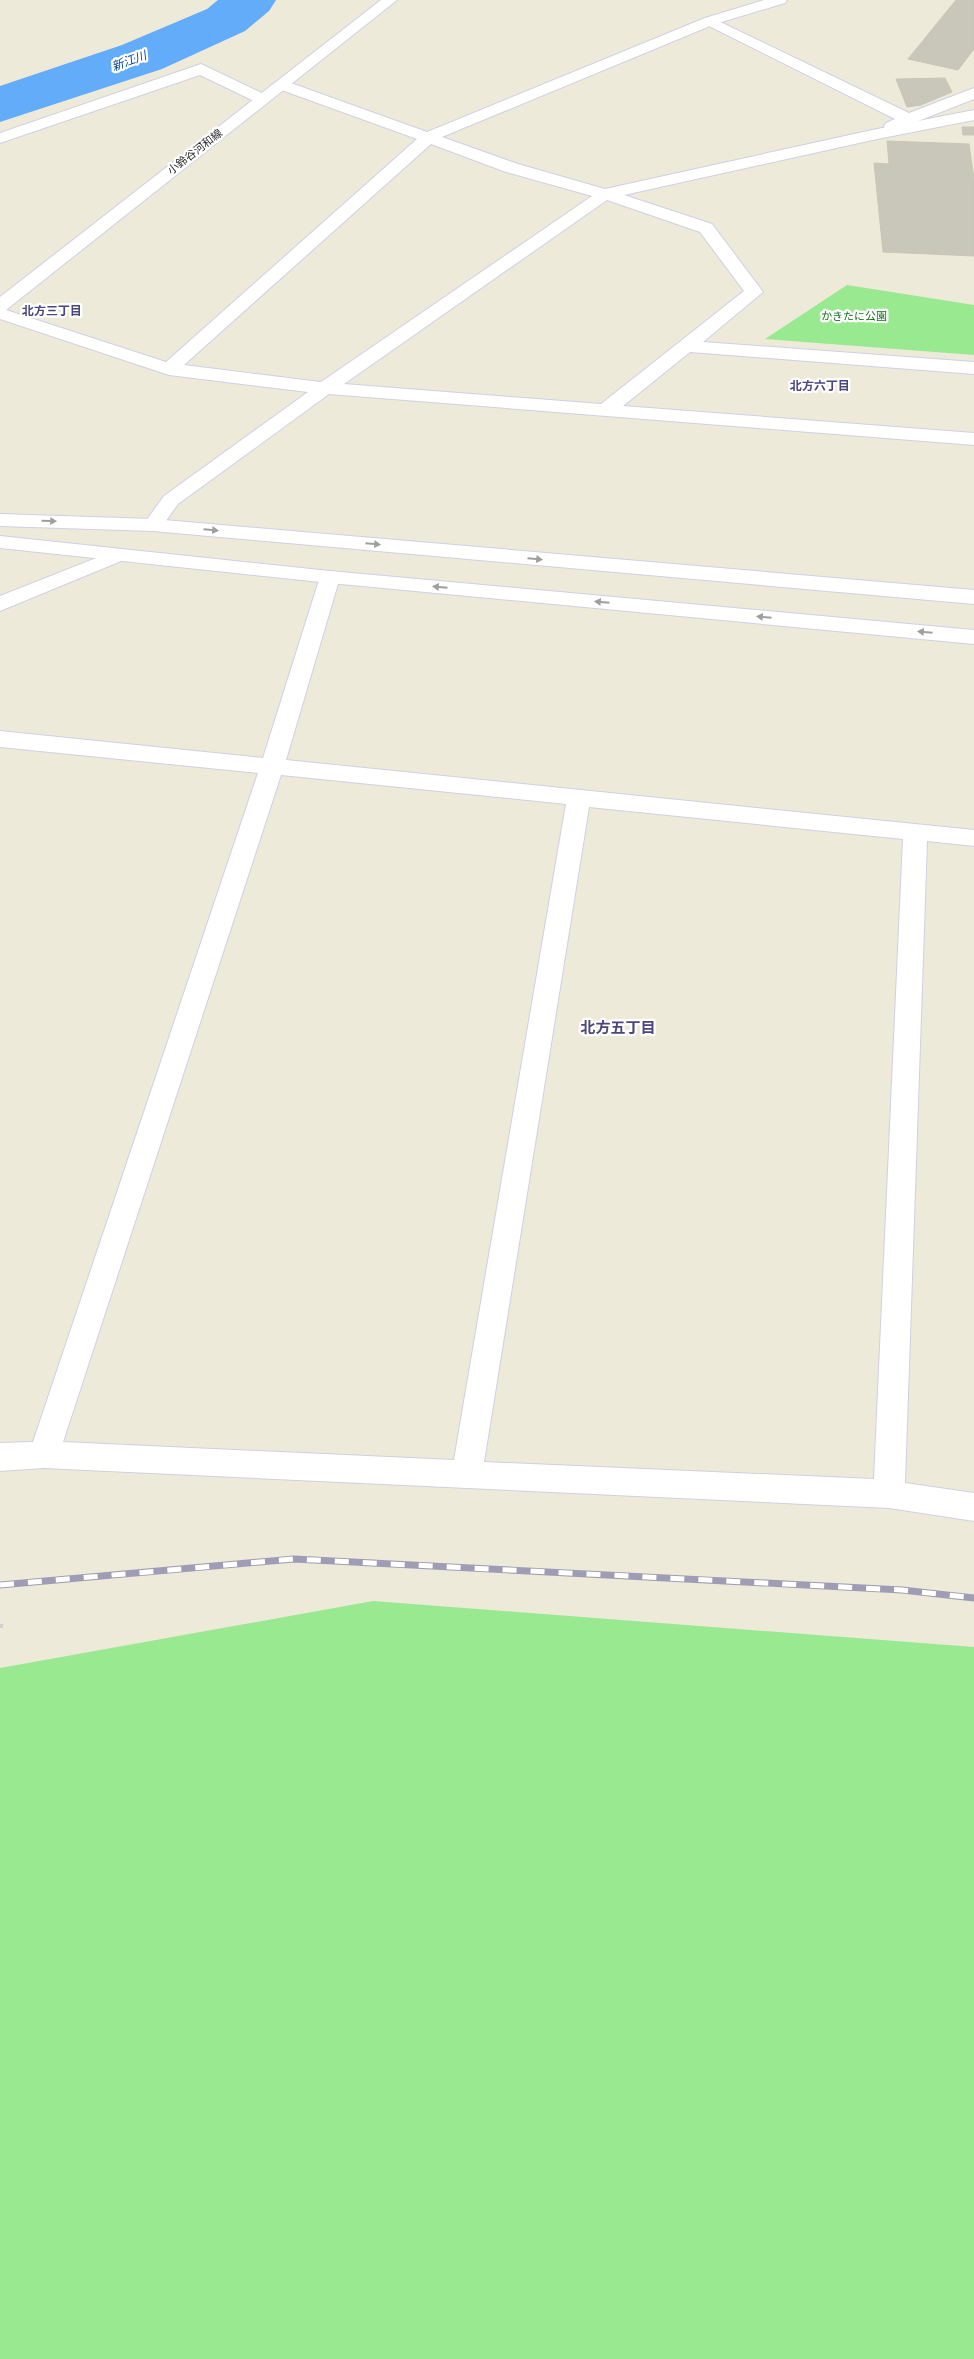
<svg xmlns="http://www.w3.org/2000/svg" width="974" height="2359" viewBox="0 0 974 2359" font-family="'Varela Round','Noto Sans JP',sans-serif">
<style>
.green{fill:#99e991}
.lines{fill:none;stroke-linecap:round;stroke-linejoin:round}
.river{fill:#63acfa;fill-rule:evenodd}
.building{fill:#c9c6ba;stroke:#c9c7b4}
.lane-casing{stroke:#d1cfe4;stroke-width:2}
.street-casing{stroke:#d1cfe4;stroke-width:2}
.secondary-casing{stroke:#d1cfe4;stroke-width:2}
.path{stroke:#d0d0d0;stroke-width:4;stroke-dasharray:5 3;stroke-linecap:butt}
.lane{fill:#fff;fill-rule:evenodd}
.street{fill:#fff;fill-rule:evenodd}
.secondary{fill:#fff;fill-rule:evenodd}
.rail-casing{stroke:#9f9db6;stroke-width:7}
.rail{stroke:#fff;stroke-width:5;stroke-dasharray:14;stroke-linecap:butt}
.oneway{fill:#9f9f9f}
.labels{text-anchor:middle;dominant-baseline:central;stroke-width:4.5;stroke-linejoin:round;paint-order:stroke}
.far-street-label{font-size:11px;fill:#2a2a2a;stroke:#fff}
.far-park-label{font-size:11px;fill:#136e17;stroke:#fff}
.far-water-label{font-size:12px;font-style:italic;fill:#0144a7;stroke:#fff}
.far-neighbourhood-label{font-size:12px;font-weight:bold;fill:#4a467f;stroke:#fff}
.neighbourhood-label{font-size:15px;font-weight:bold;fill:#4a467f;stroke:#fff}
</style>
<rect width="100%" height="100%" fill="#edeada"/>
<path class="green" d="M847,285l127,20v50l-209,-16z
M373,1601l601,46v712h-974v-691z"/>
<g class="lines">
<path class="river" d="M218,0h58l-7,11 -24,20 -83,38 -162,53v-36l122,-41 85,-36z"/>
</g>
<path class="building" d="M956,0h18v49l-16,21 -50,-11z
M945,78l7,14 -31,13 -14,2 -11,-28z
M962,127h12v8h-11z
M887,141l82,3 5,35v77l-91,-4 -9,-89 15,1z"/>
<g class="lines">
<defs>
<path id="lane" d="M710,17l199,96 65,-25v11l-76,30h-12l-2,-3 2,-3 9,-4 -190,-95 -2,-3 2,-3z"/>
<path id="street" d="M764,0h23l-2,3 -70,21 -273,113 76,27 87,25 272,-60 97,-19v10l-97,19 -253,56 88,29 51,68 -60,50 271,20v12l-284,-22 -67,54 351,27v12l-645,-51 -151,110 -18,25 -7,2 -7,-2 -3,-4 21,-29 144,-104 -139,-17 -169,-56v-11l166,54 251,-223 -141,-51 -2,-3 2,-3h12l139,50 278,-114zM431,144l75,28 86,24 -271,186 -137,-17zM607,200l93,32 44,59 -143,113 -257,-20z
M201,64l67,32 2,3 -2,3h-12l-56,-27 -200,68v-10z
M119,549l7,2 3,4 -3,4 -126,52v-15z
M330,571l7,1 3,5 -54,183 688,70v16l-47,-5 -22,642 69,10v28l-85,-13 -845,-40 -44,3v-28l33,-1 225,-669 -258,-26v-16l263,27 57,-181 3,-5zM281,775l285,29 -112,656 -391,-18zM589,807l314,32 -29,640 -390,-17z"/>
<path id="secondary" d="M381,0h16l-391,310 -6,1v-14z
M0,514l153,5 821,71v14l-821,-73 -153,-5z
M0,536l330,35 644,59v14l-644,-61 -330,-35z"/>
</defs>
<use href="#lane" class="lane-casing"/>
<use href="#street" class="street-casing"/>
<use href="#secondary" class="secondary-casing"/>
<path class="path" d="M0,1626h3"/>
<use href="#lane" class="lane"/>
<use href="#street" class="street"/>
<use href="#secondary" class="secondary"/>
<defs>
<path id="rail" d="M0,1585l294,-26 608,31 72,8"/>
</defs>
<use href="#rail" class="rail-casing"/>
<use href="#rail" class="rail"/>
</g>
<defs><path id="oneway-solid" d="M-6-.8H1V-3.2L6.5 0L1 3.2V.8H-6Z" transform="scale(1.25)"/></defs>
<g class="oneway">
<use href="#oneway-solid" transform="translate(49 521) rotate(2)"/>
<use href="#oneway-solid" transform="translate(211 530) rotate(5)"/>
<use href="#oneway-solid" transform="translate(373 544) rotate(5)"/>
<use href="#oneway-solid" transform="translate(535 559) rotate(5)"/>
<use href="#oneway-solid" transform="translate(440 587) rotate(-175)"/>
<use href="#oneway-solid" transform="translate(602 602) rotate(-175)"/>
<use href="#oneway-solid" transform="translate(764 617) rotate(-175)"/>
<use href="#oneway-solid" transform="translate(925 632) rotate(-175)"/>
</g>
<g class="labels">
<g class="far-street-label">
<text transform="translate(195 152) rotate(-38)">小鈴谷河和線</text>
</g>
<g class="far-park-label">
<text x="854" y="316">かきたに公園</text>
</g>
<g class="far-water-label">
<text transform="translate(129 61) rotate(-20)">新江川</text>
</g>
<g class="far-neighbourhood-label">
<text x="52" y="311">北方三丁目</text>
<text x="820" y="386">北方六丁目</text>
</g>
<g class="neighbourhood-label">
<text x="618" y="1028">北方五丁目</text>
</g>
</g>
</svg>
